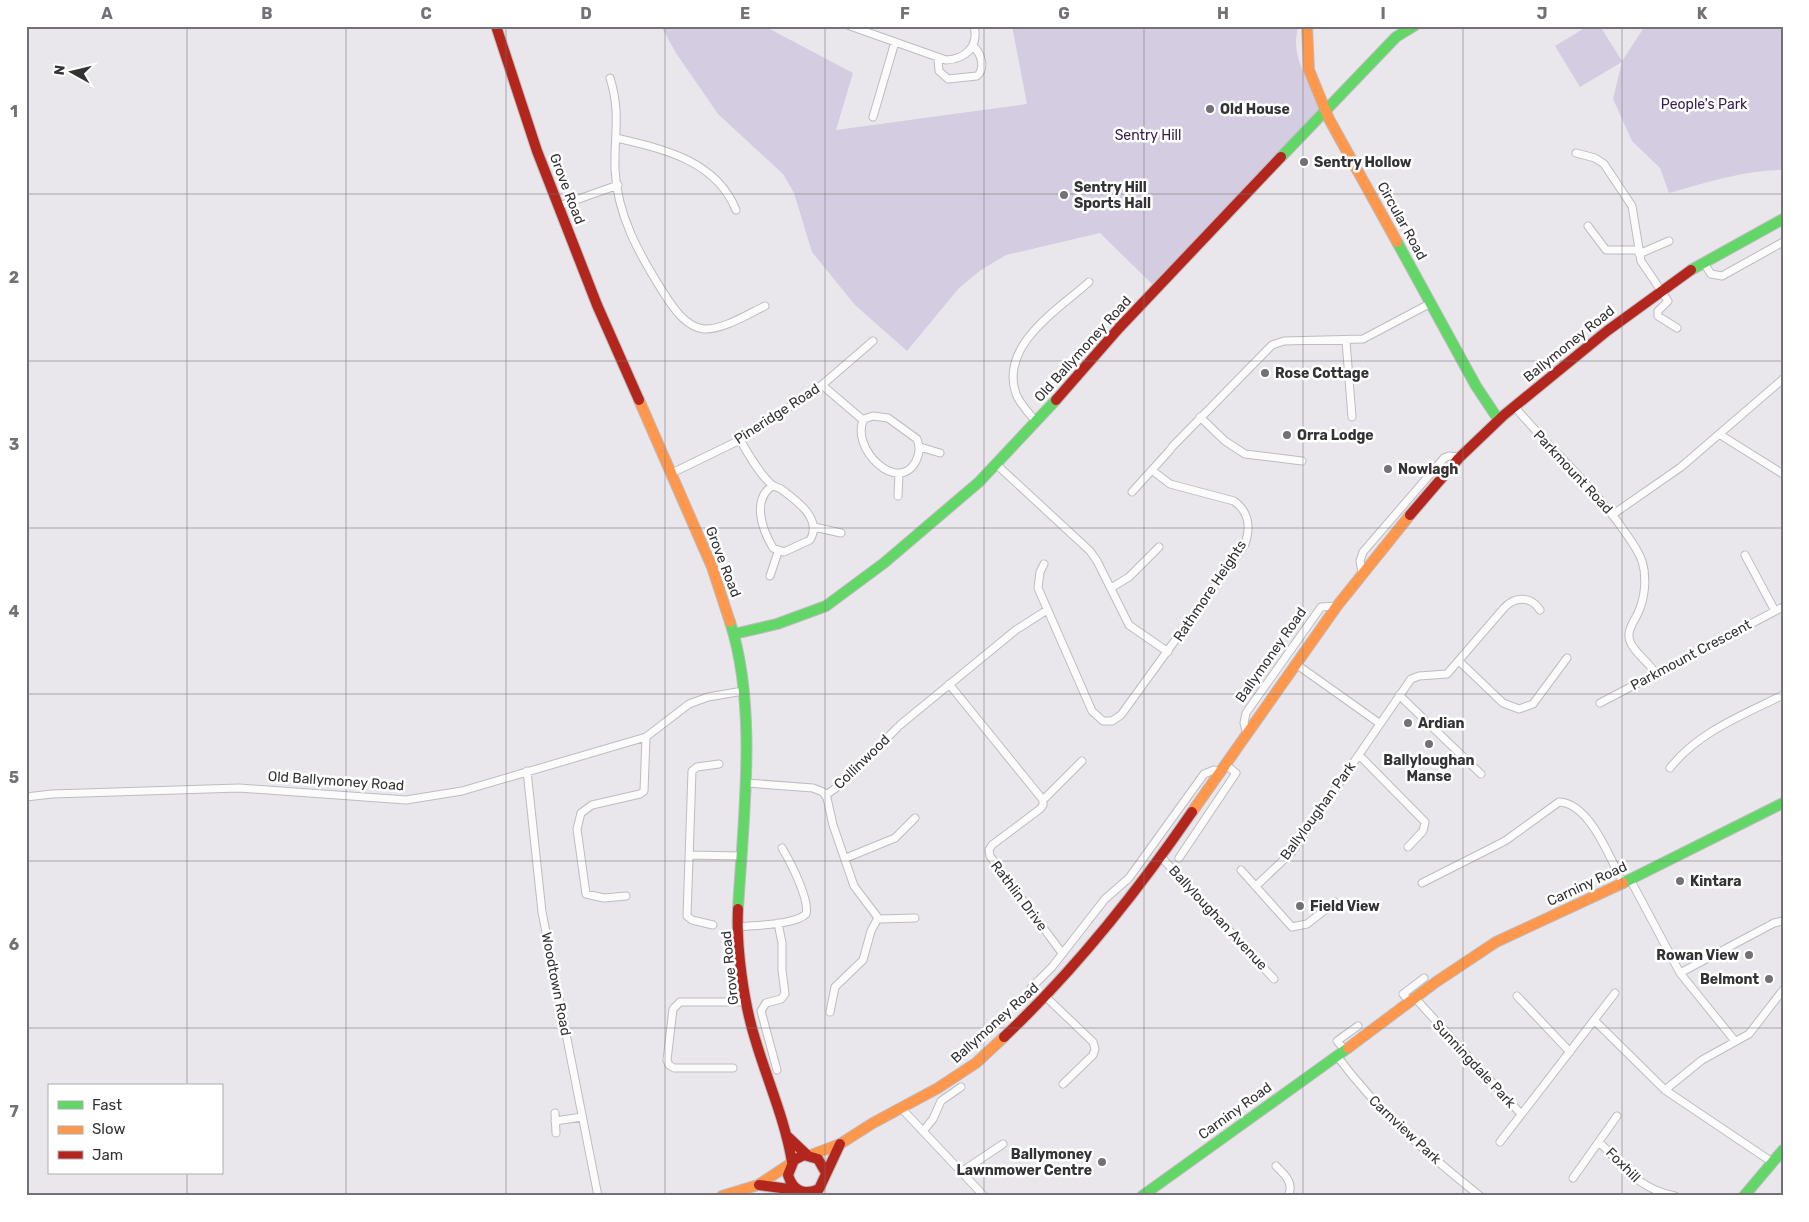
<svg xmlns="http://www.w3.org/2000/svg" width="1809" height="1222" viewBox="0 0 1809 1222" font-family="Rubik,sans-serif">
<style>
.green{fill:#d4cce0}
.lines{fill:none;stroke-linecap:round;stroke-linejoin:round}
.street-casing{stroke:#bebcbf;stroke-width:9}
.fast-casing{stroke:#bebcbf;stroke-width:12}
.slow-casing{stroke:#bebcbf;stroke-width:12}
.jam-casing{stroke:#bebcbf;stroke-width:12}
.street{stroke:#fcfbfc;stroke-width:7}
.fast{stroke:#63d668;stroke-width:10}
.slow{stroke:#ff974d;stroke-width:10}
.jam{stroke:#b3261e;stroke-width:10}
.grid{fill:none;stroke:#737175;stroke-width:1;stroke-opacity:0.55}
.poi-dot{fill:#737175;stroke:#fff;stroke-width:2}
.labels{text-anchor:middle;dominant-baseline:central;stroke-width:5;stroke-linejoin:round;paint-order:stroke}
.park-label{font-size:14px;fill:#372150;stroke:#fff}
.poi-label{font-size:14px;font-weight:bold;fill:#333235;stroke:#fff;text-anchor:start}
.street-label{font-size:14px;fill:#333235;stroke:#fff}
.neatline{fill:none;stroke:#737175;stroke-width:2}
.grid-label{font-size:16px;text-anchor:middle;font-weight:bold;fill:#737175}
</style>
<rect width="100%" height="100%" fill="#e9e7ec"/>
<path class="green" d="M661,26h103l89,47 -17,57 191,-26 -15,-78h287c-11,29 11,59 26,83l-171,177 -54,-53 -94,22 -25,15 -22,18 -52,63 -52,-46 -43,-53 -18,-59 -11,-19 -65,-60 -42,-61z
M1588,26h12l22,35 23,-35h138v144c-39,0 -77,13 -114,23l-9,-25 -28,-27 -19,-42 9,-37 -42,25 -25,-41z"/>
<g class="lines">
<defs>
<path id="street" d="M850,26l96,34c20,-1 33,-14 28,-34
M938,59l1,12 9,8 29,-3c9,-8 4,-23 -4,-30
M610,78c11,35 4,56 5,91 2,46 24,85 48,123 9,14 22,35 41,37 19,1 44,-15 61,-23
M873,117l22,-75
M616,138c47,11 100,22 120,72
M1576,153l19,5 9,6 28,42 9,55 27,40 -10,10v5l19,12
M559,206l59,-21
M1588,226l18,24h32
M1639,254l30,-13
M1703,262l8,12 11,2 61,-34
M1346,341l6,76
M822,385l41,35
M1514,406c34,41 75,76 106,119 8,12 17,22 22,36 5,16 3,37 -4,52 -4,9 -12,18 -8,28 3,11 19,21 26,33
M873,416l15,2 29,21c3,8 3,13 -1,22 -18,35 -67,-14 -52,-42z
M1200,417l25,24 20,13 57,7
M1036,422c-7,-9 -16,-18 -20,-28 -17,-49 43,-85 73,-112
M1719,434l64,40
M740,440c9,15 18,32 31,44 3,3 6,3 10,5 15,11 42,30 29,51l-26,12 -11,-4c-10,-17 -22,-47 -1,-62
M920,447l20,6
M1172,447l100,-102 12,-4 79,-2 68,-36
M997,465l93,86 7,10 32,64 39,27
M672,473l68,-33 82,-55 51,-44
M1132,492l38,-42
M898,496l1,-23
M1612,515l69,-48 102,-88
M814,527l27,6
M1745,555l30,56
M1044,564l-4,8 -2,16 54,123 11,10h9l9,-6 124,-171c6,-18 4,-32 -11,-43l-64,-17 -17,-13
M1362,573l-2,-12 3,-9 81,-94 5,-2 11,1
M770,576l8,-24
M1111,588l18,-11 30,-30
M1019,628l28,-18
M1459,661l44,42 16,6 14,-5 34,-46
M1296,664l83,59
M949,684l94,116
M1399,695l82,79
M1600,703l183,-96
M900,725l117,-96
M1247,734l-3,-11 2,-10 75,-106 16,-1
M1359,755l66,67 -2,9 -15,16
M1670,768c28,-36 73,-53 113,-73
M527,771l15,141 56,284
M747,783l66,5 10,4 4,6 6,27 21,61 25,33 36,-1
M826,795l14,-10 57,-57
M26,797l26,-3 187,-6 167,12 56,-9 184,-54 43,-33 19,-7 35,-6
M689,855l52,1
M1161,857l113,122
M846,858l49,-20 20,-20
M1179,858l57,-85 -10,-8
M1241,870l51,57 15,-3 28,-22
M1630,879l50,94 55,68
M1422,883l83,-42 54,-39c31,1 51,57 64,81
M1256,886l36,-34 119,-173 8,-3 28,-2 57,-66c11,-12 27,-12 36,2
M626,896l-22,2 -18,-4 -9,-65 4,-16 11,-8 48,-11 4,-3 2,-54
M713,925l-21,-5 -5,-4 5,-145 5,-4 22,-3
M739,927c16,-2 56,-2 67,-13 4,-14 -16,-53 -24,-66
M1062,953l-72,-97 -1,-6 3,-5 48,-36 3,-4v-5l39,-39
M1680,973l94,-50 9,-2
M1031,988l21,-21 53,-68 24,-21 75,-104 10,-4 6,3
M1517,996l53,56
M1046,997l47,45 2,7 -2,6 -30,29
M1415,998l106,116
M1410,1002l-7,-8 21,-16
M830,1012l5,-25 28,-27 8,-29 7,-13
M1594,1020l71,70 107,72
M1345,1050l-8,-9 21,-15
M1337,1056c41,55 90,98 143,140
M733,1068h-59l-5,-3 -2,-5 6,-51 7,-7h67
M777,1070l-16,-59 5,-8 15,-4 4,-5 -3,-24v-27l-4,-20
M1665,1090l37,-30 47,-26 34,-44
M902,1109l82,87
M555,1113l1,20
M555,1121l27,-4
M923,1131l10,-12 8,-18 20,-14
M1500,1142l115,-149
M1599,1142c26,25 39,47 76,54
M1276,1166c8,8 19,17 12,30
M961,1172l42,-28
M1573,1178l44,-62"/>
<path id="fast" d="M1281,157l115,-120 18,-11
M1397,242l79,144 22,33
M1691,270l92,-51
M730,622c28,85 13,199 8,287
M734,634l43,-10 49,-18 58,-43 95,-81 77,-82
M1623,883l160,-80
M1142,1196l206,-148
M1744,1196l39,-46"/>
<path id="slow" d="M1307,26l2,44 20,49 68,123
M639,400l73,167 18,55
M1192,812l145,-206 73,-91
M1348,1048l88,-66 60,-40 127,-59
M811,1155l29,-11 33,-21 65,-35 38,-25 28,-26
M722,1196l36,-11 32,-21"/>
<path id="jam" d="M496,26l41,125 60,154 42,95
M1056,400l63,-72 162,-171
M1410,515l49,-57 45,-43 103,-84 84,-61
M738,909c-2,39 6,96 18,133 12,40 29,78 36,120
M1004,1037c71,-67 133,-145 188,-225
M788,1137l19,18
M826,1173l-8,-14 -14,-4 -10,5 -6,15c5,16 16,21 31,14l21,-45
M759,1185l37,5"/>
</defs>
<use href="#street" class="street-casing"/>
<use href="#fast" class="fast-casing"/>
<use href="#slow" class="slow-casing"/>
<use href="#jam" class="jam-casing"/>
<use href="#street" class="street"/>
<use href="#fast" class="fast"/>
<use href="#slow" class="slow"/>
<use href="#jam" class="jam"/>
</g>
<path class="grid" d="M187,26v1060M346,26v1170M506,26v1170M665,26v1170M825,26v1170M984,26v1170M1144,26v1170M1303,26v1170M1463,26v1170M1622,26v1170M26,194h1757M26,361h1757M26,528h1757M26,694h1757M26,861h1757M26,1028h1757M187,1173v23"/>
<g class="poi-dot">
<circle cx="1210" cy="109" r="5"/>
<circle cx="1304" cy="162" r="5"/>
<circle cx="1064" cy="195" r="5"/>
<circle cx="1265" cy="373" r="5"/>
<circle cx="1287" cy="435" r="5"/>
<circle cx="1388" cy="469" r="5"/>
<circle cx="1408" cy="723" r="5"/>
<circle cx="1429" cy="744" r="5"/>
<circle cx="1680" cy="881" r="5"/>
<circle cx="1300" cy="906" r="5"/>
<circle cx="1749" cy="955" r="5"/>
<circle cx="1769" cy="979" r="5"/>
<circle cx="1102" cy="1162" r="5"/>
</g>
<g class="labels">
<g class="park-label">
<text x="1704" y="104">People's Park</text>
<text x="1148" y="135">Sentry Hill</text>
</g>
<g class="poi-label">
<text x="1220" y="109">Old House</text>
<text x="1314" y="162">Sentry Hollow</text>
<text x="1074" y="187">Sentry Hill<tspan x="1074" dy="16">Sports Hall</tspan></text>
<text x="1275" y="373">Rose Cottage</text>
<text x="1297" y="435">Orra Lodge</text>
<text x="1398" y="469">Nowlagh</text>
<text x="1418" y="723">Ardian</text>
<text x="1429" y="760" text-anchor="middle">Ballyloughan<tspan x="1429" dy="16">Manse</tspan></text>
<text x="1690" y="881">Kintara</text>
<text x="1310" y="906">Field View</text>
<text x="1739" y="955" text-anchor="end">Rowan View</text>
<text x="1759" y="979" text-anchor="end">Belmont</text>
<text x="1092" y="1154" text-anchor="end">Ballymoney<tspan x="1092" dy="16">Lawnmower Centre</tspan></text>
</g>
<g class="street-label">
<text transform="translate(567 189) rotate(69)">Grove Road</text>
<text transform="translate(1402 221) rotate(61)">Circular Road</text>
<text transform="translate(1569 344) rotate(-39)">Ballymoney Road</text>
<text transform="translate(1083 349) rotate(-48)">Old Ballymoney Road</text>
<text transform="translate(777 414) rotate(-33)">Pineridge Road</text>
<text transform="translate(1573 472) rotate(47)">Parkmount Road</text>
<text transform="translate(723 562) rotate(69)">Grove Road</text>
<text transform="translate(1210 591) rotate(-56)">Rathmore Heights</text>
<text transform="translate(1271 655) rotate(-55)">Ballymoney Road</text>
<text transform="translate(1691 655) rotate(-28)">Parkmount Crescent</text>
<text transform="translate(862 762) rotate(-44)">Collinwood</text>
<text transform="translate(336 781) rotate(4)">Old Ballymoney Road</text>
<text transform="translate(1318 811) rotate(-54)">Ballyloughan Park</text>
<text transform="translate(1587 884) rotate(-25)">Carniny Road</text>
<text transform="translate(1019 896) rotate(53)">Rathlin Drive</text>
<text transform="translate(1218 918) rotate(47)">Ballyloughan Avenue</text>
<text transform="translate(730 968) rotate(-96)">Grove Road</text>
<text transform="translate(556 984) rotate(79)">Woodtown Road</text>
<text transform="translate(995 1023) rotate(-42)">Ballymoney Road</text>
<text transform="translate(1474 1064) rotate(47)">Sunningdale Park</text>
<text transform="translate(1235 1111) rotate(-36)">Carniny Road</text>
<text transform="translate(1405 1130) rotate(43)">Carnview Park</text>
<text transform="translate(1623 1165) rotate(45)">Foxhill</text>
</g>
</g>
<rect width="1809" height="1222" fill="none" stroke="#ffffff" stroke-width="55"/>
<rect x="48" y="1084" width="175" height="90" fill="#ffffff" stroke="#adadae"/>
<rect x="58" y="1101" width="25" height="8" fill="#63d668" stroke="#adadae"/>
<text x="92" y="1110" font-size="15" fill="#333235">Fast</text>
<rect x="58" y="1126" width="25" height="8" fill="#ff974d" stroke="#adadae"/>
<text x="92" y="1134" font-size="15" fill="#333235">Slow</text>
<rect x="58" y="1151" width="25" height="8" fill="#b3261e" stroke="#adadae"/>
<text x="92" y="1160" font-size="15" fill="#333235">Jam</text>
<g transform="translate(72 72) rotate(278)" stroke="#ffffff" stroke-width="4" paint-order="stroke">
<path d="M0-4L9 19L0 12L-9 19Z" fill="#333235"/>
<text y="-8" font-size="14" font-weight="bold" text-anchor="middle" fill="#333235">N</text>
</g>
<rect x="28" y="28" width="1754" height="1166" class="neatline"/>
<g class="grid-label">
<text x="107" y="19">A</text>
<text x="267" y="19">B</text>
<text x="426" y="19">C</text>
<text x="586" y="19">D</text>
<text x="745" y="19">E</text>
<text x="905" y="19">F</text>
<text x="1064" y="19">G</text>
<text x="1223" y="19">H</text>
<text x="1383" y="19">I</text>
<text x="1542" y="19">J</text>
<text x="1702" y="19">K</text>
<text x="14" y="117">1</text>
<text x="14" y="283">2</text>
<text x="14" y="450">3</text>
<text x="14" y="617">4</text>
<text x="14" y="783">5</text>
<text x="14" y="950">6</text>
<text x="14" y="1117">7</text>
</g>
</svg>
